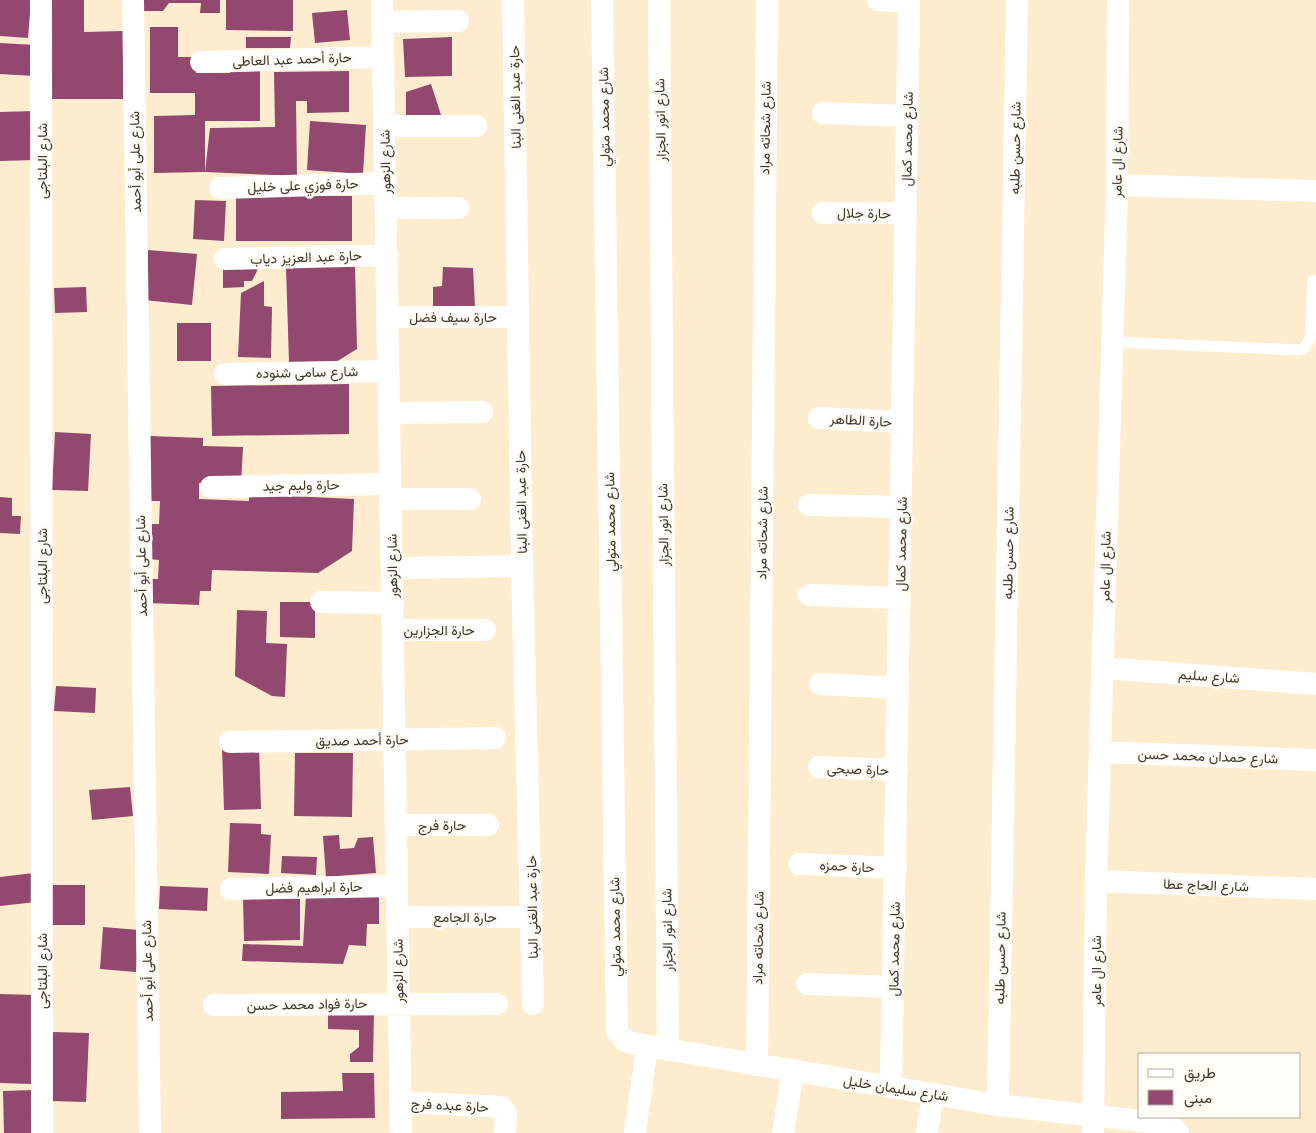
<svg xmlns="http://www.w3.org/2000/svg" width="1316" height="1133" viewBox="0 0 1316 1133" font-family="'PT Sans',Vazirmatn,sans-serif">
<style>
.building{fill:#92486f}
.lines{fill:none;stroke-linecap:round;stroke-linejoin:round}
.service{stroke:#fff;stroke-width:11}
.minor{stroke:#fff;stroke-width:22}
.labels{text-anchor:middle;dominant-baseline:central;stroke-width:5;stroke-linejoin:round;paint-order:stroke}
.street-label{font-size:14px;fill:#3e362b;stroke:#fffbf5}
</style>
<rect width="100%" height="100%" fill="#feeccf"/>
<path class="building" d="M0,0h31l-3,38 -28,-2z
M51,0h33v32l39,-1v68h-72z
M138,0h82v13h-20l1,-10h-32l-6,8h-25z
M226,0h67v31l-67,-1z
M347,10l3,30 -35,3 -3,-30z
M150,27h28v30h18v16h34v-8l30,-1v57h-55v51l-51,1v-57l41,-1v-22h-45z
M246,37h45l-1,11h-44z
M452,37v39l-47,1 -2,-38z
M0,43l35,2 -1,31 -34,-2z
M349,71v41l-42,1v-12h-11l1,75 -92,-4 5,-44 65,-1 -1,-55z
M431,84l10,31 -35,3v-26z
M35,111v49l-35,1v-49z
M310,121l56,4 -3,49 -56,-4z
M236,195l116,1v45h-116z
M195,200l31,1 -2,40 -31,-2z
M148,250l49,4 -5,51 -48,-5z
M355,266l2,83 -21,13 -47,1 -3,-96z
M223,267h36l-7,14h-8v6l-21,1z
M443,267l30,1 2,39 -42,10v-30l9,-1z
M264,281v25l8,1 -1,51 -33,-1 3,-64z
M86,287l1,25 -32,1 -1,-25z
M177,323h34v38h-34z
M349,384v50l-137,2 -1,-50z
M55,432l36,2 -3,57 -36,-1z
M150,436l53,2v8l40,1 -2,38 -42,-2v16l50,2v-7l105,5 -2,52 -34,22 -106,-3 -1,21h-11l-1,14 -51,-2 1,-24h9l1,-19 -10,-1 1,-35h9l1,-23h-12z
M0,497l12,1v18h9l-1,18 -20,-1z
M280,602h35v36l-35,-1z
M237,610l30,1 -1,32 21,1 -2,53 -13,-1 -37,-20z
M56,686l40,2 -1,25 -41,-2z
M259,746l2,63 -37,1 -2,-63z
M295,753h58l-1,64 -58,-1z
M130,787l3,29 -41,4 -3,-30z
M230,823l31,1v10l10,1 -2,39 -41,-2z
M339,835l1,14 14,-1 4,-10 15,-1 3,36 -50,4 -3,-41z
M282,856l35,1 -1,18 -35,-2z
M42,872l-6,30 -36,4v-29z
M49,885h36v40h-36z
M160,886l48,2 -1,23 -48,-2z
M379,893v31h-12l-1,22 -17,-1 -6,19 -101,-3 1,-17 60,2 3,-52z
M300,896v44l-56,1 -1,-44z
M103,927l36,3 -3,42 -36,-3z
M0,994l35,1 -3,89 -32,-1z
M328,1011l46,1 -1,50h-23v-8l9,-7v-17l-31,-1z
M52,1032l37,1 -3,69 -36,-1z
M342,1073h32l1,45 -94,1v-27l62,-1z
M34,1090l1,43h-31l-1,-42z"/>
<g class="lines">
<path class="service" d="M1111,342l189,8 5,-3 5,-8 3,-59"/>
<path class="minor" d="M41,0l1,1133
M133,0l17,1133
M382,0l19,1133
M513,0l9,566 11,438
M602,0l15,1031 8,10 11,3 362,61 171,19 9,9
M659,0l9,1050
M878,0l31,2
M383,22l75,-1
M201,62l182,-5
M823,113l84,3
M385,126h91
M1117,185l199,6
M220,188l166,-5
M386,208h72
M823,213h83
M225,259l162,-4
M388,317h130
M225,374l163,-3
M389,413l93,-1
M819,418l83,4
M211,487l179,-3
M391,499h79
M809,505l92,2
M392,568l130,-2
M809,595l91,3
M321,602l72,1
M393,630h92
M1103,668l213,16
M820,684l78,4
M230,742l265,-4
M1100,752l216,8
M819,767l78,3
M396,825h92
M799,864l97,4
M1096,881l220,8
M231,889l166,-3
M398,917h134
M807,984l86,3
M214,1005l283,-1
M757,1065l10,-1065
M891,1087l18,-1087
M401,1102l101,5 4,6 -1,20
M998,1105l19,-1105
M635,1133l12,-87
M783,1133l10,-62
M927,1133l6,-39
M1093,1133l3,-252 21,-696 1,-185"/>
</g>
<g class="labels">
<g class="street-label">
<text transform="translate(292 59) rotate(-2)">حارة أحمد عبد العاطى</text>
<text transform="translate(515 97) rotate(-91)">حارة عبد الغنى البنا</text>
<text transform="translate(604 117) rotate(-91)">شارع محمد متولي</text>
<text transform="translate(660 120) rotate(-91)">شارع انور الجزار</text>
<text transform="translate(765 128) rotate(-89)">شارع شحاته مراد</text>
<text transform="translate(907 139) rotate(-89)">شارع محمد كمال</text>
<text transform="translate(1015 148) rotate(-89)">شارع حسن طلبه</text>
<text transform="translate(42 161) rotate(-90)">شارع البلتاجى</text>
<text transform="translate(135 162) rotate(-91)">شارع على أبو أحمد</text>
<text transform="translate(385 162) rotate(-91)">شارع الزهور</text>
<text transform="translate(1117 162) rotate(-89)">شارع ال عامر</text>
<text transform="translate(303 185) rotate(-2)">حارة فوزي على خليل</text>
<text transform="translate(864 213) rotate(1)">حارة جلال</text>
<text transform="translate(306 257) rotate(-2)">حارة عبد العزيز دياب</text>
<text x="453" y="317">حارة سيف فضل</text>
<text transform="translate(307 372) rotate(-1)">شارع سامى شنوده</text>
<text transform="translate(861 420) rotate(3)">حارة الطاهر</text>
<text transform="translate(301 485) rotate(-1)">حارة وليم جيد</text>
<text transform="translate(521 502) rotate(-91)">حارة عبد الغنى البنا</text>
<text transform="translate(610 522) rotate(-91)">شارع محمد متولي</text>
<text transform="translate(663 525) rotate(-91)">شارع انور الجزار</text>
<text transform="translate(762 533) rotate(-89)">شارع شحاته مراد</text>
<text transform="translate(901 544) rotate(-89)">شارع محمد كمال</text>
<text transform="translate(1008 553) rotate(-89)">شارع حسن طلبه</text>
<text transform="translate(42 566) rotate(-90)">شارع البلتاجى</text>
<text transform="translate(141 566) rotate(-91)">شارع على أبو أحمد</text>
<text transform="translate(392 566) rotate(-91)">شارع الزهور</text>
<text transform="translate(1105 567) rotate(-89)">شارع ال عامر</text>
<text x="439" y="630">حارة الجزارين</text>
<text transform="translate(1209 676) rotate(4)">شارع سليم</text>
<text transform="translate(362 740) rotate(-1)">حارة أحمد صديق</text>
<text transform="translate(1208 756) rotate(2)">شارع حمدان محمد حسن</text>
<text transform="translate(858 769) rotate(2)">حارة صبحى</text>
<text x="442" y="825">حارة فرج</text>
<text transform="translate(847 866) rotate(3)">حارة حمزه</text>
<text transform="translate(1206 885) rotate(2)">شارع الحاج عطا</text>
<text transform="translate(314 887) rotate(-1)">حارة ابراهيم فضل</text>
<text transform="translate(532 907) rotate(-91)">حارة عبد الغنى البنا</text>
<text x="465" y="917">حارة الجامع</text>
<text transform="translate(615 927) rotate(-91)">شارع محمد متولي</text>
<text transform="translate(667 930) rotate(-91)">شارع انور الجزار</text>
<text transform="translate(758 938) rotate(-89)">شارع شحاته مراد</text>
<text transform="translate(894 949) rotate(-89)">شارع محمد كمال</text>
<text transform="translate(1000 958) rotate(-89)">شارع حسن طلبه</text>
<text transform="translate(42 971) rotate(-90)">شارع البلتاجى</text>
<text transform="translate(147 971) rotate(-91)">شارع على أبو أحمد</text>
<text transform="translate(398 971) rotate(-91)">شارع الزهور</text>
<text transform="translate(1096 971) rotate(-90)">شارع ال عامر</text>
<text transform="translate(307 1004) rotate(-1)">حارة فواد محمد حسن</text>
<text transform="translate(896 1088) rotate(9)">شارع سليمان خليل</text>
<text transform="translate(450 1105) rotate(3)">حارة عبده فرج</text>
</g>
</g>
<rect x="1138" y="1053" width="162" height="65" fill="#fffbf5" stroke="#b2aca4"/>
<rect x="1148" y="1069" width="25" height="8" fill="#ffffff" stroke="#b2aca4"/>
<text x="1184" y="1078" font-size="15" fill="#3e362b">طريق</text>
<rect x="1148" y="1090" width="25" height="15" fill="#92486f" stroke="#b2aca4"/>
<text x="1184" y="1103" font-size="15" fill="#3e362b">مبنى</text>
</svg>
